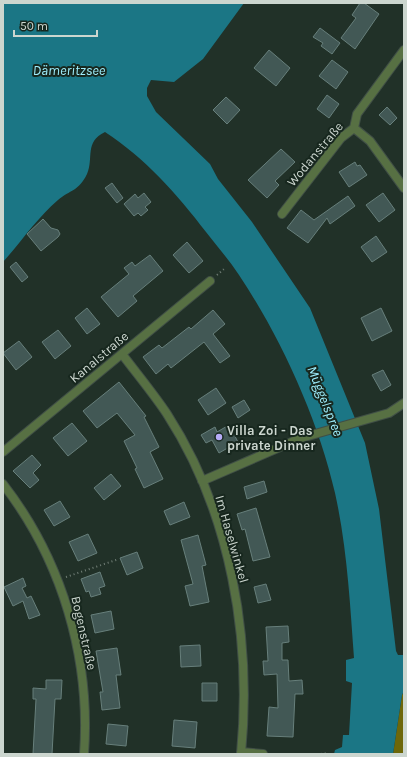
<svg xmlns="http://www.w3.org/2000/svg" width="407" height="757" viewBox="0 0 407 757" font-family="Karla,sans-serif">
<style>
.forest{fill:#6d6709}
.water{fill:#1b7685}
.building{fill:#425855;stroke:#677f7b}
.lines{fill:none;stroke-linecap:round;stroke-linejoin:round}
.minor-casing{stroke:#404f46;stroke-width:10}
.path{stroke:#727f77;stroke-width:2;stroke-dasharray:1 3;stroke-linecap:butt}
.minor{stroke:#577043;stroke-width:8}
.poi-dot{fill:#b6acf8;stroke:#17271e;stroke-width:1.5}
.labels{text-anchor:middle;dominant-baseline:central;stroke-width:4;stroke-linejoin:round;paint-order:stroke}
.street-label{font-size:13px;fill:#ccd6cf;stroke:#17271e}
.poi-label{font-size:13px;font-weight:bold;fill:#ccd6cf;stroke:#17271e;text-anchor:start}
.water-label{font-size:14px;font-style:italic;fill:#9eeefd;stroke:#17271e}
</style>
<rect width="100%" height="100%" fill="#213128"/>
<path class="forest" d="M404,691v63h-11l9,-59z"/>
<path class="water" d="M3,3h241l-41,56 -29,23 -23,-2 -4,8v8l9,16 54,52 8,15 34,43 58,86 55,135 14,66 17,142 2,4h6v36l-2,4 -9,59h-59l1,-4 7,-3 1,-12h6l3,-52 -6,-2v-21l8,-2c-4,-55 -7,-111 -19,-165 -17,-74 -54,-155 -96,-218 -10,-15 -22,-29 -33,-43 -29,-38 -61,-74 -101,-100 -21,10 -11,26 -18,42 -8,17 -17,16 -29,26 -21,18 -37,42 -55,62z"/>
<path class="building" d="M360,3h4l15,11 -24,35 -14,-11 15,-20 -4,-3z
M320,28l20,15 -8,11 -11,-8 2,-3 -10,-6z
M269,50l21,18 -14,18 -22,-18z
M332,60l16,12 -12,17 -17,-13z
M327,95l12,9 -10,14 -12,-9z
M226,97l14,13 -13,14 -14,-14z
M387,107l10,11 -7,7 -11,-10z
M281,149l14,13 -20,19 4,4 -12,13 -19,-18z
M355,162l2,4 3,-1 7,10 -18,12 -10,-15z
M112,183l11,15 -6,5 -12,-15z
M144,193l7,9 -6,5 3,3 -7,6 -3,-3 -4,3 -10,-12 11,-10 3,4z
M383,193l12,17 -16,12 -13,-17z
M348,196l7,10 -25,18 -3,-6 -19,25 -21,-15 14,-18 13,10z
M43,219l8,9 7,2 2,4 -2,3 -17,14 -14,-17z
M376,236l11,16 -15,10 -11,-15z
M187,242l16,19 -14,12 -16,-18z
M150,255l13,16 -30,25 4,5 -19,16 -17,-20 28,-23 -5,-6 8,-6 3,4z
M16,262l12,15 -6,5 -12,-15z
M87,308l13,16 -13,10 -12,-16z
M381,308l11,23 -20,10 -11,-23z
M213,310l12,14 -12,10 17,22 -10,7 -16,-21 -33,26 -3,-4 -12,10 -13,-17 16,-12 3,3 27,-21 2,2z
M58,330l13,16 -16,13 -13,-17z
M19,341l13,16 -16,13 -13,-17z
M383,370l8,15 -10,6 -9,-16z
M119,382l27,34 -2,1 15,30 -9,5 13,27 -19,9 -9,-19 2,-1 -13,-27 11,-6 -18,-22 -20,15 -14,-17z
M216,388l10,15 -18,12 -10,-15z
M244,400l6,10 -12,8 -6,-11z
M72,423l15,18 -19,15 -15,-18z
M229,425l9,17 -19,11 -7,-13 -6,3 -5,-8 14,-8 2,5z
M32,455l9,10 -8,8 6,7 -9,8 -17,-17z
M111,474l10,12 -17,14 -10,-12z
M264,481l3,11 -20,7 -3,-12z
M60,501l10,16 -16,9 -10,-16z
M184,502l6,15 -20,8 -6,-14z
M256,508l14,49 -17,4 -8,-32 -3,1 -5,-16z
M88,534l9,19 -19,8 -9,-19z
M198,535l8,30 -4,1 7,36 -19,4 -5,-20 8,-2 -12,-44z
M137,552l6,16 -16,7 -7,-17z
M100,572l5,14 -6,2 2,6 -10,3 -2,-6 -3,1 -5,-13z
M23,578l3,8 -4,2 5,10 4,-2 9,19 -11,4 -6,-18 -10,5 -9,-19z
M266,584l5,16 -13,3 -4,-16z
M111,611l3,18 -19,4 -4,-18z
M288,626l1,16 -7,1v17h6l1,21 13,-1 1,14h-8l-2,43 -26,-1 2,-29 9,1 -1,-34 -13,1 -1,-14h5l-2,-34z
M200,645l1,21 -20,1 -1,-21z
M117,648l4,27h-5l4,33 -18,2 -2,-18h3l-7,-41z
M46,680h16l-1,19h-6l-3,55h-19l3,-55h-3v-11l13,1z
M202,683h15v18h-15z
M174,720l23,2 -2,26 -23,-2z
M108,724l20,2 -2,20 -20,-2z"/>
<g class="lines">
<defs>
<path id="minor" d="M354,128l16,13 34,47
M282,214l59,-76 13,-10 3,-14 47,-64
M122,354c15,20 31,39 45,60 64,99 85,224 74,340
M3,452l207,-171
M202,481l99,-43 88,-25 15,-10
M3,484c59,76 88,174 81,270
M241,752l22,2"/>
</defs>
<use href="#minor" class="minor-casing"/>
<path class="path" d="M217,275l7,-6
M66,577l53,-18
M322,754l1,-2 3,2"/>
<use href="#minor" class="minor"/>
</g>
<circle class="poi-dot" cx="219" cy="437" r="4"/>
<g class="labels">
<g class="street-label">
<text transform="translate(315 154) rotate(-50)">Wodanstraße</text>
<text transform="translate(99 357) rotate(-40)">Kanalstraße</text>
<text transform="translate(232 539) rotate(74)">Im Haselwinkel</text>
<text transform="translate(84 633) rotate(77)">Bogenstraße</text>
</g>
<g class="poi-label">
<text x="227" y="430">Villa Zoi - Das<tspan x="227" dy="15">private Dinner</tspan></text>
</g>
<g class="water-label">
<text x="69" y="70">Dämeritzsee</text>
<text transform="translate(325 401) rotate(68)">Müggelspree</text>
</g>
</g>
<rect width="407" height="757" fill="none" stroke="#ccd6cf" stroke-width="8"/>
<path d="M14 30v6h83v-6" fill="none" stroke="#ccd6cf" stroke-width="2"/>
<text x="20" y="30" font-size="12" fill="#ccd6cf" stroke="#17271e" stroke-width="3" paint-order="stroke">50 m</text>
</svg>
